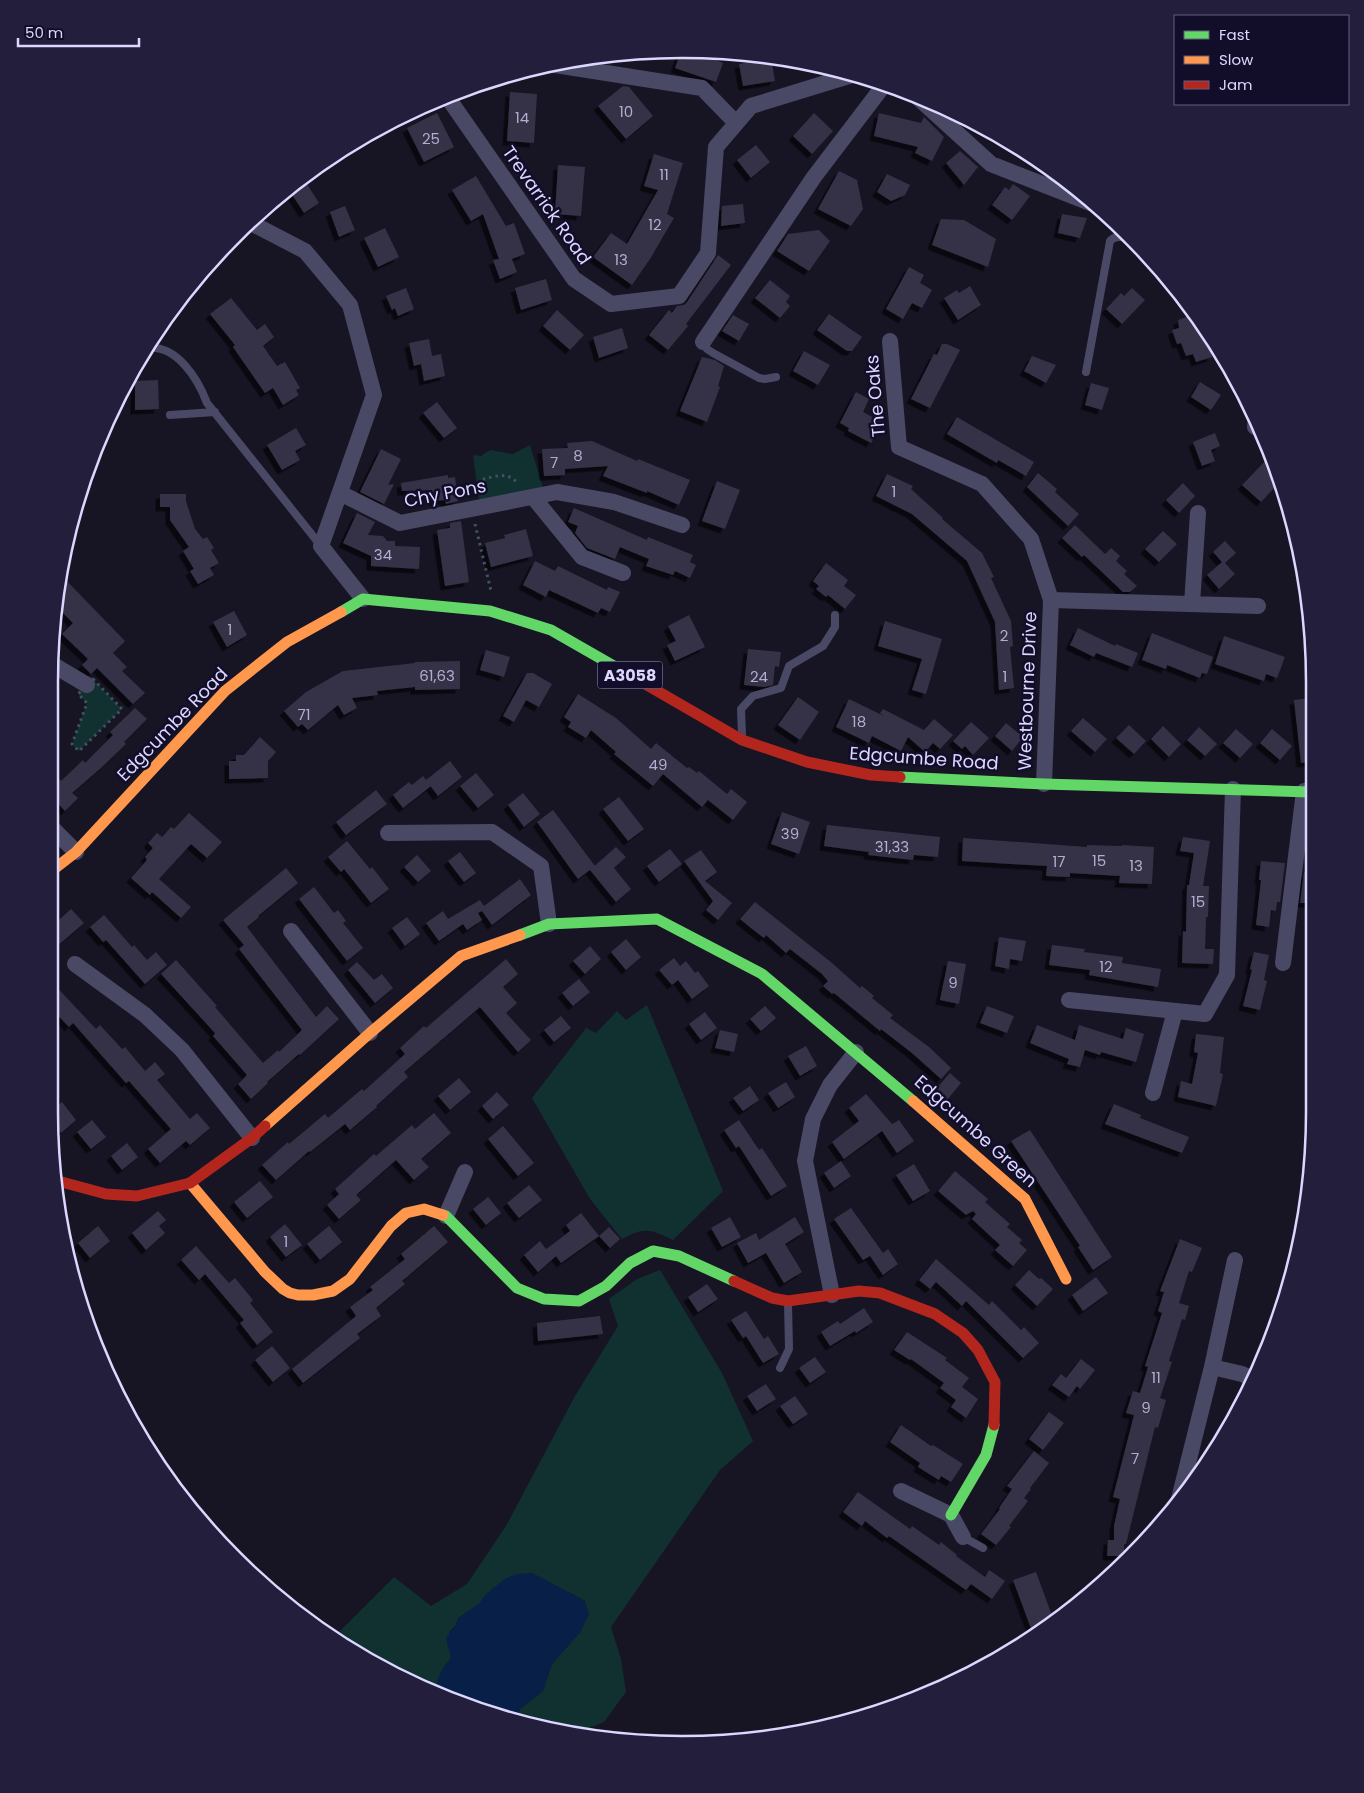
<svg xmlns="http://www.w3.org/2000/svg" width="1364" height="1793" viewBox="0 0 1364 1793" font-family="Poppins,sans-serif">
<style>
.green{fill:#113131}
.water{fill:#082048}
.building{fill:#353246;filter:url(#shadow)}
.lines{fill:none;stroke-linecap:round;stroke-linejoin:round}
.path{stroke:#425162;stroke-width:3;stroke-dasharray:2.5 4;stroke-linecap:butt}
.lane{stroke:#494965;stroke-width:8}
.street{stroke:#494965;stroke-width:16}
.fast{stroke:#63d668;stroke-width:11}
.slow{stroke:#ff974d;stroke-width:11}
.jam{stroke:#b3261e;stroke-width:11}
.labels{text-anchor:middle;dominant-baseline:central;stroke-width:5;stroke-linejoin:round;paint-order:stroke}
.number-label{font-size:15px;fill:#b2aed1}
.shield{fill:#120e2a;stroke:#9f9bbf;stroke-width:1}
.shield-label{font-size:16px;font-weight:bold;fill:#dbd7ff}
.street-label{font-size:18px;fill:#dbd7ff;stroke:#120e2a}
.rim{fill:none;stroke:#dbd7ff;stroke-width:2.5}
</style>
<defs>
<filter id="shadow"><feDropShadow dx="-4.5" dy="4.5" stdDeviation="0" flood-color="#0009"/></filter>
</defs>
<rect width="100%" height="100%" fill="#171424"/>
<path class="green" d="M530,445l15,49 -65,13 -7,-52 8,1 9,-6 23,4z
M93,679l29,30 -43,42 -7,-7 15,-41 -9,-9z
M647,1005l76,186 -50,49c-23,-11 -28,-13 -51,-1l-32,-40 -58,-101 54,-70 10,5 21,-22 9,9z
M660,1270l62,103 31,68 -33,29 -109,157 10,32 5,33 -22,30 -27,11 -19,-1 -41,-14 3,-9 23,-18 9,-27 29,-33 4,-30 -53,-28 -39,15 -14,16 -21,14 -2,7 -6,6 -3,13 3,5 1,9c-8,9 -15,20 -14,33l-35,-12 -68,-42 60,-60 37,29 36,-22 39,-58 69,-130 43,-70 -9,-27 28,-20z"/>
<path class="water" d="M532,1573l53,28 4,13 -8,17 -29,33 -9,27 -23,18 -3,9 -80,-27c-1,-14 5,-23 14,-33 -1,-7 -4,-13 -5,-20l10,-13 2,-7 21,-14 6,-9 21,-17 11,-4z"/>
<path class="building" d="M682,49l27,2 -2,6 16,6 -7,19 -41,-14z
M771,58l4,23 -32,5 -4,-22z
M623,86l6,1 24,29 -27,23 -28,-33z
M510,92l27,2 -3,49 -27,-2z
M437,113l17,34 -30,15 -17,-34z
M814,113l19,18 -21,23 -19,-18z
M879,113l42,10 3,-6 20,20 -12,24 -17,-8 3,-6 -44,-11z
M756,145l14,17 -19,16 -14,-18z
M960,151l18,16 -14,18 -18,-22z
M654,154l29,9 -16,51 7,4 -24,41 -18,26 -39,-28 18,-24 16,11 31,-54 -14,-4z
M558,165l27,2 -4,49 -26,-2z
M839,171l18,9 6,29 -12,17 -33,-17z
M887,174l23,11 -5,10 -14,6 -14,-9z
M476,176l30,50 8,-3 11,31 -13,5 5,13 -17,7 -7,-19 6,-1 -16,-45 -12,7 -19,-31z
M303,178l16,25 -15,10 -15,-23z
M1013,184l17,12 -18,24 -20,-15 13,-18 4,3z
M743,204l2,19 -24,3 1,-20z
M345,206l10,24 -16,7 -9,-25z
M1062,214l25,4 -7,20 -22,-5z
M941,219l23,1 32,19 -8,28 -56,-22z
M385,228l14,29 -21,10 -14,-29z
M819,230l11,11 -21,30 -32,-20 11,-17z
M718,255l13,10 -45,59 2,2 -20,24 -19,-15 20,-25 3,3 5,-7 7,-1 3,-3z
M909,267l15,8 -4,8 12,7 -10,18 -10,-5 -9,16 -17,-10z
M546,279l6,21 -31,10 -6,-22z
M770,280l20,16 -4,6 4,4 -10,12 -25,-20z
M970,286l11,19 -23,15 -14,-22 13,-8 2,3z
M406,288l8,21 -16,7 -3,-8 -3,2 -6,-14z
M1132,288l13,12 -23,24 -16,-15 15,-16 3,3z
M231,298l26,32 8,-6 9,13 -11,9 14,20 8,-4 15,26 -4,2 3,5 -16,10 -10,-17 -8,5 -32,-46 2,-2 -25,-31z
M557,310l27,25 -14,15 -27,-24z
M829,314l33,23 -10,14h-5l-30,-21z
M1195,314l4,4 13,39 -16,5 -3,-8 -7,2 -5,-13 -4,1 -5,-14 7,-2 -1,-8z
M733,315l16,9 -10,17 -17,-10z
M622,328l6,20 -29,10 -6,-21z
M429,339l3,17 9,-2 4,22 -21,5 -3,-17 -7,2 -5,-23z
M942,344h5l13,6 -30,58 -19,-9 23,-45 3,1z
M804,351l26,14 -12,20 -25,-14z
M1032,356l24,9 -10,18 -22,-12z
M702,357l13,3 9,6 -6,20 2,1 -13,35 -27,-11z
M158,380l1,29 -24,1v-29z
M1200,382l21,13 -10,15 -20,-13z
M1091,383l18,5 -7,22 -17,-5z
M856,392l13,7 -6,13 20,11 -12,20 -23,-12 1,-3 -9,-5z
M437,402l20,26 -13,10 -21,-25z
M957,417l77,45 -8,14 -28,-16 -1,3 -50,-29z
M296,428l10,17 -11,6 5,9 -18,10 -15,-25z
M1215,433l5,13 -9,4 4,11 -13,5 -9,-24z
M592,441l45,20 1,-2 52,21 -11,25 -32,-14v2l-44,-17 5,-10 -43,3v6l-21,1 -2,-27 26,-1 -1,-5z
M381,449l20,10 -13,26 6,-1 -10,20 -24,-12z
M1271,455l8,28 -18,19 -19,-17z
M1038,473l19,16 -2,3 24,22 -11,12 -41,-39z
M887,474l26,12 -2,3 32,29 -1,1 40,34 12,24 -3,1 20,43 2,25 -3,1 4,41 -15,2 -4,-68 -28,-61 -55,-47 -36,-18z
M448,475v3l7,-1 3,24 -12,3 -1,-4 -12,1 -1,-11 -30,1 -1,-8z
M717,481l23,9 -15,39 -23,-8z
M1183,483l12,13 -16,17 -13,-13z
M160,494h26v7l9,28 8,10 4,-2 7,11 -3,2 8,13 -9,5 4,7 -16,9 -8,-13 4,-2 -11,-18 6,-4 -19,-27v-13h-10z
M574,508l73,32 1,-3 45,18 -3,7 6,3 -6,13 -15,-7 -2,4 -27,-9 3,-7 -29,-12 -5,12 -28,-11 -12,-15 3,-7 -10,-4z
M357,513l18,9 -7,13 15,1 4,5h8v5l25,1 -1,22 -48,-3v-10l-28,-13z
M461,521l8,61 -24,4 -8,-56 13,-2v-5z
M1075,525l30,29 6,-6 9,8 -4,5 11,10 -3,3 13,12 -7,6h-7l-39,-37 -2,2 -20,-19z
M526,529l7,27 -42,11 -6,-24 20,-5 -1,-3z
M1163,531l14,13 -18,18 -14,-13z
M1225,541l11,12 -11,10 10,11 -16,15 -12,-14 15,-13 -9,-10z
M535,561l20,10 3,-5 49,24 1,-3 12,5 -10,20 -9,-4 -3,5 -49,-23 -3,7 -23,-12z
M826,563l22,17 -4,6 12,9 -11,14 -17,-14 -2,2 -10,-8 3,-3 -6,-5z
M61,575l64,66 -12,12 14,14 -5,4 23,22 -12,11 -36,-36 -6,6 -9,-9 6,-6 -26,-25 11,-11 -17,-17z
M234,611l13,24 -20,12 -14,-25z
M689,615l16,32 -30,14 -8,-16 9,-4 -8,-15z
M885,621l57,18 -16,55 -14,-4 10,-31 -44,-13z
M1078,628l37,18 1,-2 22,9 -6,14 -36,-14 -2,4 -24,-12z
M1152,633l61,24 -6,17 -5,-1 -2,5 -33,-13 -1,4 -24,-9z
M1224,636l61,21 -8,21 -11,-4 -2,7 -49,-17z
M748,649l33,3 -2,15 -4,-1 -2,19 -9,2 -20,-2z
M486,650l24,7 -6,20 -24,-7z
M460,661v28l-45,1v-3l-38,4 1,4 -26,3 5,10 -13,7 -6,-10 -30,25 -6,-6 -4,3 -14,-16 22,-19 37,-21 72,-8v-1z
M527,673h6l19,11 -13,23 -13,-7 -12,22 -11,-6z
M578,694l38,24 35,31 5,-6 31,25 2,-1 8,6 2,-2 28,23 4,-5 16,13 -14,18 -25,-20 -6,7 -39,-33 -10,12 -39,-32 2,-2 -25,-22 -5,8 -18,-11 3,-5 -7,-5z
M798,697l21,15 -19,28 -22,-15z
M1310,698v64l-9,1 -7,-63z
M849,699l35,17 -4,-3 3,-4 41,21 10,-11 19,16 -13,14 -7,-6 -8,9 -17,-15 -7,14 -29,-15 -3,7 -33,-16z
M135,708l12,11 -23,23 2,2 -24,23 -30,26 6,5 -13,13 -15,-16v-26l11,12 22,-21 2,3 28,-28 -3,-3z
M1083,718l24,21 -12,13 -24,-21z
M971,722l18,16 -16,17 -8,-9 -3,3 -9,-8z
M1006,723l17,14 -11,14 -17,-15z
M1129,725l17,16 -12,13 -18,-16z
M1163,726l18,18 -12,13 -18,-18z
M1199,727l18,17 -12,12 -18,-16z
M1236,729l17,15 -13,14 -17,-15z
M1272,729l20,17 -12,14 -20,-17z
M260,737l16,15 -8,9v17l-39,1v-18h7v-6h8z
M450,761l12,16 -24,19 -12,-16z
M476,773l18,22 -16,13 -18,-22z
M423,776l8,10 -28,22 -10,-13 16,-13 3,3z
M376,790l11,14 -41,31 -10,-13z
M523,793l17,21 -16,13 -16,-22z
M619,797l25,32 -16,12 -25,-32z
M553,810l42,56 -17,13 -41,-57z
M782,812l28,10 -11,32 -28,-10z
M189,813l33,29 -15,16 -16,-14 -32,35 32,28 -10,11 -29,-26 -2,3 -19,-17 16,-18 -2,-3 8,-9 -5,-5 9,-10 5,4 9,-10 3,2z
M827,825l113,12 -2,20 -24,-2 -1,5 -45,-5 1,-3 -45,-6z
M1183,837l27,4 -7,45h6l-1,31h-2l-1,32h9l-1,15 -31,-1 1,-32 3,1 1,-47h2l5,-32 -14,-2z
M963,838l124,9v-2l35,1v-1l32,2 -2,37 -33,-1 1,-7 -50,-3v4l-24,-1 1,-10 -85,-5z
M347,841l23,28 2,-2 17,22 -18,14 -27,-34 -3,3 -13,-15z
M616,847l10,10 -12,11 17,21 -15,13 -26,-32z
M670,849l12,15 -23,18 -12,-16z
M701,850l16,22 -12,9 27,22 -14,17 -12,-10 7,-9 -29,-40z
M460,852l16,21 -12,9 -16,-21z
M417,855l14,16 -13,11 -14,-15z
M1261,861l24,2 -5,39h-3l-1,9 -5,-1 -2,17 -13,-2 5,-45h-2z
M286,868l12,15 -40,33 1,1 -12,10 69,90 11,-11 12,13 -39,36 -1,-1 -32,28 1,1 -17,16 -13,-15 9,-9 -34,-39 2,-3 -54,-59 15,-14 41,46 -2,1 48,56 15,-13 1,2 23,-22 -63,-81 5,-4 -21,-25z
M1304,872h6v31h-10z
M520,879l11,16 -39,30 -10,-14 -4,2 4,7 -15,10 -4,-6 -24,17 -13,-18 17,-12 5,8 32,-19 4,6z
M314,887l20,26 4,-3 8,11 -3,2 20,25 -16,13 -48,-62z
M755,902l77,61 28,25 2,-2 12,10 -2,2 21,17 -3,3 39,29 22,21 -10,11 -29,-26 -31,-24 -1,2 -46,-38 -2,1 -9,-8 5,-5 -6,-7 -32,-25 -4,4 -20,-18 -2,3 -13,-10 -11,-9z
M71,909l13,14 -35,30v-24z
M104,915l28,32 2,-2 13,15 9,-8 11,13 -22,19 -39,-44 -3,2 -13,-15z
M407,917l13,17 -15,12 -13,-18z
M999,937l27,4 -4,20 -12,-2 -1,10 -14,-3z
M626,939l15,18 -15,13 -15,-18z
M1052,945l33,4 -1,3 39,5 -1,6 39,6 -3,18 -69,-12 1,-5 -41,-5z
M590,946l11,13 -16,15 -12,-13z
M1254,952l15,3 -5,25 3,1 -7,29 -17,-4 9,-36 -2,-1z
M674,958l6,8 6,-5 9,12 3,-2 11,15 -17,13 -14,-19 -6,5 -13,-15z
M506,959l12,15 -15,13 14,16 -11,10 25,27 -13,12 -38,-45 -76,65 4,5 -32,29 1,1 -27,23 -5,-6 -35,28 -1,-1 -33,29 -14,-15 26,-23 1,2 36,-30 3,4 34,-29 2,2 41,-37 -5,-6 24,-22 2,2z
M948,961l18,3 -7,40 -19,-4z
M357,962l17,18 8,-6 11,14 -18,15 -27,-33z
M49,979l47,50 4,-4 22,24 3,-2 20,24 10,-9 10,12 -8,6 33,39 7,-6 13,15 -20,17 -4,-4 -26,22 -12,-14 23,-20 -42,-48 -3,2 -53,-60 -4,4 -20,-21z
M579,979l11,13 -17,14 -11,-13z
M765,1006l11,12 -15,13 -11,-12z
M987,1006l27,10 -7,17 -27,-10z
M705,1012l12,16 -16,12 -12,-16z
M561,1016l10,12 -17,14 -10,-12z
M1037,1025l38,15 4,-15 44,14 3,-11 18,6 -8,28 -35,-10 -1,3 -15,-5 -5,17 -13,-3 2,-5 -39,-16z
M720,1030l18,4 -4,18 -19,-4z
M1196,1034l28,3 -4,36 3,1 -7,32 -38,-9 3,-16 11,3 6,-31 -4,-1z
M806,1046l11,20 -17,10 -12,-20z
M950,1073l11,10 -14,17 -12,-10z
M459,1078l12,14 -21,18 -12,-14z
M786,1082l9,15 -17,11 -10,-15z
M750,1086l9,14 -16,11 -10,-13z
M497,1092l12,13 -16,14 -11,-13z
M866,1094l26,30 7,-4 15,21 -17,12 -15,-22 -38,28 -12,-17 27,-21 -10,-13z
M62,1102l14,18 -15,13 -11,-14 -1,-6z
M1114,1104l27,11 -1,3 49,19 -7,16 -77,-29z
M434,1113l17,20 -30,26 8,8 -15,13 -18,-20 -40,35 5,5 -22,19 -12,-14 12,-11 -4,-5 39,-35 2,2 36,-31 3,4z
M92,1120l14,17 -15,12 -14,-17z
M739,1120l20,30 3,-2 25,38 -16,10 -32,-50 -3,2 -12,-18z
M503,1126l31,37 -16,13 -30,-37z
M1030,1130l82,127 -19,13 -15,-23 2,-1 -69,-105z
M127,1143l11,14 -16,13 -11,-14z
M841,1161l10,15 -17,12 -10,-15z
M914,1164l16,27 -17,10 -17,-26z
M955,1171l33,28 -3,3 25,22 -3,3 15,13 -3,3 8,7 -14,16 -18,-16 5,-5 -28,-26 4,-5 -3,-3 -7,4 -28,-24z
M260,1181l13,16 -26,21 -13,-16z
M529,1185l13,15 -23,18 -12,-15z
M488,1197l13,16 -15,12 -13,-16z
M851,1208l32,45 5,-4 10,15 -15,11 -13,-19 -7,4 -29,-41z
M158,1211l8,9 -7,6 6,7 -19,17 -14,-17z
M581,1213l18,23 -38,27 -5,-7 -18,16 -14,-17 16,-14 6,8 3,-2 21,-16 -4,-6z
M730,1217l11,20 -19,10 -11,-19z
M795,1217l9,15 -19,12 17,28 -18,11 -18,-30 -18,10 -11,-20 19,-10 3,7z
M285,1224l17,21 -16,12 -16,-20z
M98,1226l12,15 -20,17 -12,-15z
M329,1226l13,16 -22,18 -13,-16z
M434,1226l14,16 -46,39 3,3 -29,24 5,8 -24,18 3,4 -57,45 -11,-14 64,-53 -6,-9 23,-17 -3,-3 35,-28 -4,-5z
M609,1227l11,12 -10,9 -11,-12z
M1180,1239l22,9 -10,24 -3,-1 -10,32 10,3 -4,14 -3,-1 -13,42 3,1 -12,36 6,2 -8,28 -3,-1 -29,117h-2v12h-17l1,-16h6v-14l6,-27 -7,-2 21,-82 -8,-2 7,-22 7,2 8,-26 -3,-1 17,-53 -4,-2 6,-19 -4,-1z
M196,1246l33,37 6,-5 18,22 -3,3 23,29 -16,13 -17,-22 4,-3 -39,-46 -6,6 -18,-20z
M936,1259l53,46 3,-4 29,29 3,-3 15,16 -16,15 -57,-57 -4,5 -26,-24 -6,7 -11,-9z
M1029,1270l10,9 2,-1 12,11 -16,17 -22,-21z
M1096,1277l12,16 -25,18 -11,-16z
M707,1284l11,15 -20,13 -10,-15z
M864,1308l9,14 -17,11 -1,-2 -25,15 -9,-14 17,-11 2,3z
M746,1311l18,28 4,-3 11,18 -16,9 -17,-27 -3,2 -12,-18z
M600,1316l3,18 -65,7 -1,-18z
M907,1332l40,26 -2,2 24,18 -7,9 16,12 -12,19 -15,-11 5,-7 -16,-12 4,-5 -33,-24 -1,1 -16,-10z
M272,1346l18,22 -17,14 -18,-22z
M815,1357l11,15 -16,11 -11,-15z
M1081,1359l14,11 -15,19 -3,-3 -8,11 -17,-12 9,-11 5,4z
M766,1384l10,15 -19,12 -10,-15z
M795,1396l13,18 -15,10 -13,-18z
M1049,1412l15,11 -21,27 -14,-11z
M901,1425l30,21 2,-1 30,19 -12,18 -10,-6 -2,4 -21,-13 2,-4 -30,-21z
M1034,1451l15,12 -19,25 1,1 -7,9 4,3 -19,25 2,1 -15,18 -15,-11 19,-25 -1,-1 13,-19 -5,-3z
M858,1492l52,37 2,-3 27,19 2,-3 16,13 -1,1 29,21 4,-7 16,11 -13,18 -21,-15 -5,6 -77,-54 -2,2 -22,-17 -3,5 -19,-14z
M1036,1572l18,49 -11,9 -10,4 -20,-54z"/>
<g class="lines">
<path class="path" d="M483,491l-2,-11c14,-4 28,-9 37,4
M475,524l16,67
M93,679l29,30 -43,42 -7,-7 15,-41 -9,-9z"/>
<path class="lane" d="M703,342l4,7 6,4 46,25 6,1 11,-2
M148,348c29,-3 50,31 59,55l114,143
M1086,372l24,-131c7,-8 18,-2 26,1
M170,415l45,-3
M742,735l-1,-26 12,-13 28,-8 8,-22 34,-20 12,-19v-12
M780,1368l9,-19 -1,-46
M963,1537l20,11"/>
<path class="street" d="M549,64l153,24 34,35
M914,94l77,70 102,40
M446,95l128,184 37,25 68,-8 29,-43 8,-106 35,-41 101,-31
M249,222l56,29 45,54 24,90 -53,151 42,53
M890,341l9,106 83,37 49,55 20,61 -7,184
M703,342l111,-165 70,-92
M1255,427l1,-9
M340,493l60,30 157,-31 57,10 68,23
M533,497l49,60 41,16
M1051,600l207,6
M1192,604l6,-91
M50,663l37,22
M50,826l26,26
M388,833l104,-1 49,34 8,58
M291,931l79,102
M1283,963l21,-172
M75,964l70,51 37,35 70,88
M1069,1000l136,14 22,-39 6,-186
M1153,1093l22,-82
M446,1216l19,-44
M832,1295l-27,-134 8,-42 17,-34 26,-33
M1212,1367l30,7 11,5
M901,1491l50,24 12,22
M1179,1499l33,-132 23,-107"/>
<path class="fast" d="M341,612l22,-13 127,12 61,19 82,47
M900,777l144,7 266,8
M520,935l29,-11 108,-5 105,55 151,127
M443,1215l3,1 71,72 27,11 35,2 27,-15 24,-23 23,-12 26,5 55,25
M951,1515l35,-60 8,-30"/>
<path class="slow" d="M49,873l27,-21 149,-161 62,-49 54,-30
M913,1101l112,98 41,80
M265,1126l105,-93 91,-77 59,-21
M190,1183l75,89 18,17 7,4 8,2h15l20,-4 17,-12 41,-53 15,-13 18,-4 19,6"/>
<path class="jam" d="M633,677l109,63 65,22 64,13 29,2
M58,1181l48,13 31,2 53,-13 62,-45 13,-12
M734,1281l38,17 16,3 71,-10 21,2 55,21 28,19 15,17 17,32 -1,43"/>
</g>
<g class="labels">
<g class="number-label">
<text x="626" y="111">10</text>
<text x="522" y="117">14</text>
<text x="431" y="138">25</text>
<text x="664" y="174">11</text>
<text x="655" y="224">12</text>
<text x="621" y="259">13</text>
<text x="578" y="455">8</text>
<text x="554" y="462">7</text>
<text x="894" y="491">1</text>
<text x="383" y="554">34</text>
<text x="230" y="629">1</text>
<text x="1004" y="635">2</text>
<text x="437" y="675">61,63</text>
<text x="759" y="676">24</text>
<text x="1005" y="676">1</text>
<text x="304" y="714">71</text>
<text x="859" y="721">18</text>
<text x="658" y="764">49</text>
<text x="790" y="833">39</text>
<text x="892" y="846">31,33</text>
<text x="1099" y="860">15</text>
<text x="1059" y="861">17</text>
<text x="1136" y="865">13</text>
<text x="1198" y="901">15</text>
<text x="1106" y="966">12</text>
<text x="953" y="982">9</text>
<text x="286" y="1241">1</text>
<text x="1156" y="1377">11</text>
<text x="1146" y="1407">9</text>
<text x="1135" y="1458">7</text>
</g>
<rect class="shield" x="597.5" y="661.5" width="65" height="27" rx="4"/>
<g class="shield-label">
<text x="630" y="675">A3058</text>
</g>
<g class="street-label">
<text transform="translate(547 205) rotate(55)">Trevarrick Road</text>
<text transform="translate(875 396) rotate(-95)">The Oaks</text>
<text transform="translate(445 493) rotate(-11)">Chy Pons</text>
<text transform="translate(1027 691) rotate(-88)">Westbourne Drive</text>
<text transform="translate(172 724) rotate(-46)">Edgcumbe Road</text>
<text transform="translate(924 758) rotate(4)">Edgcumbe Road</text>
<text transform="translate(976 1131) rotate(42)">Edgcumbe Green</text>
</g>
</g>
<path d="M0 0H1364V1793H0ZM682 58H682A624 624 0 0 1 1306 682V1112A624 624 0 0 1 682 1736H682A624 624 0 0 1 58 1112V682A624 624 0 0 1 682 58Z" fill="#221e3b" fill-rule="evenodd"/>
<path class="rim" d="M682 58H682A624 624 0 0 1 1306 682V1112A624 624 0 0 1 682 1736H682A624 624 0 0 1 58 1112V682A624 624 0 0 1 682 58Z"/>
<rect x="1174" y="15" width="175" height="90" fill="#120e2a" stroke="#625e7f"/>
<rect x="1184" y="31" width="25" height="8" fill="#63d668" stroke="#625e7f"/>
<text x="1219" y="40" font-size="15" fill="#dbd7ff">Fast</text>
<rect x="1184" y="56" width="25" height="8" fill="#ff974d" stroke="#625e7f"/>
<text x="1219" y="65" font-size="15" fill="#dbd7ff">Slow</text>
<rect x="1184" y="81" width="25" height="8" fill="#b3261e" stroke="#625e7f"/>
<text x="1219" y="90" font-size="15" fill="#dbd7ff">Jam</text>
<path d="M18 38v8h121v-8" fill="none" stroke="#dbd7ff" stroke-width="2.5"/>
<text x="25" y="38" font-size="15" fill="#dbd7ff" stroke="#120e2a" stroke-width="4" paint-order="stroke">50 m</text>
</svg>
